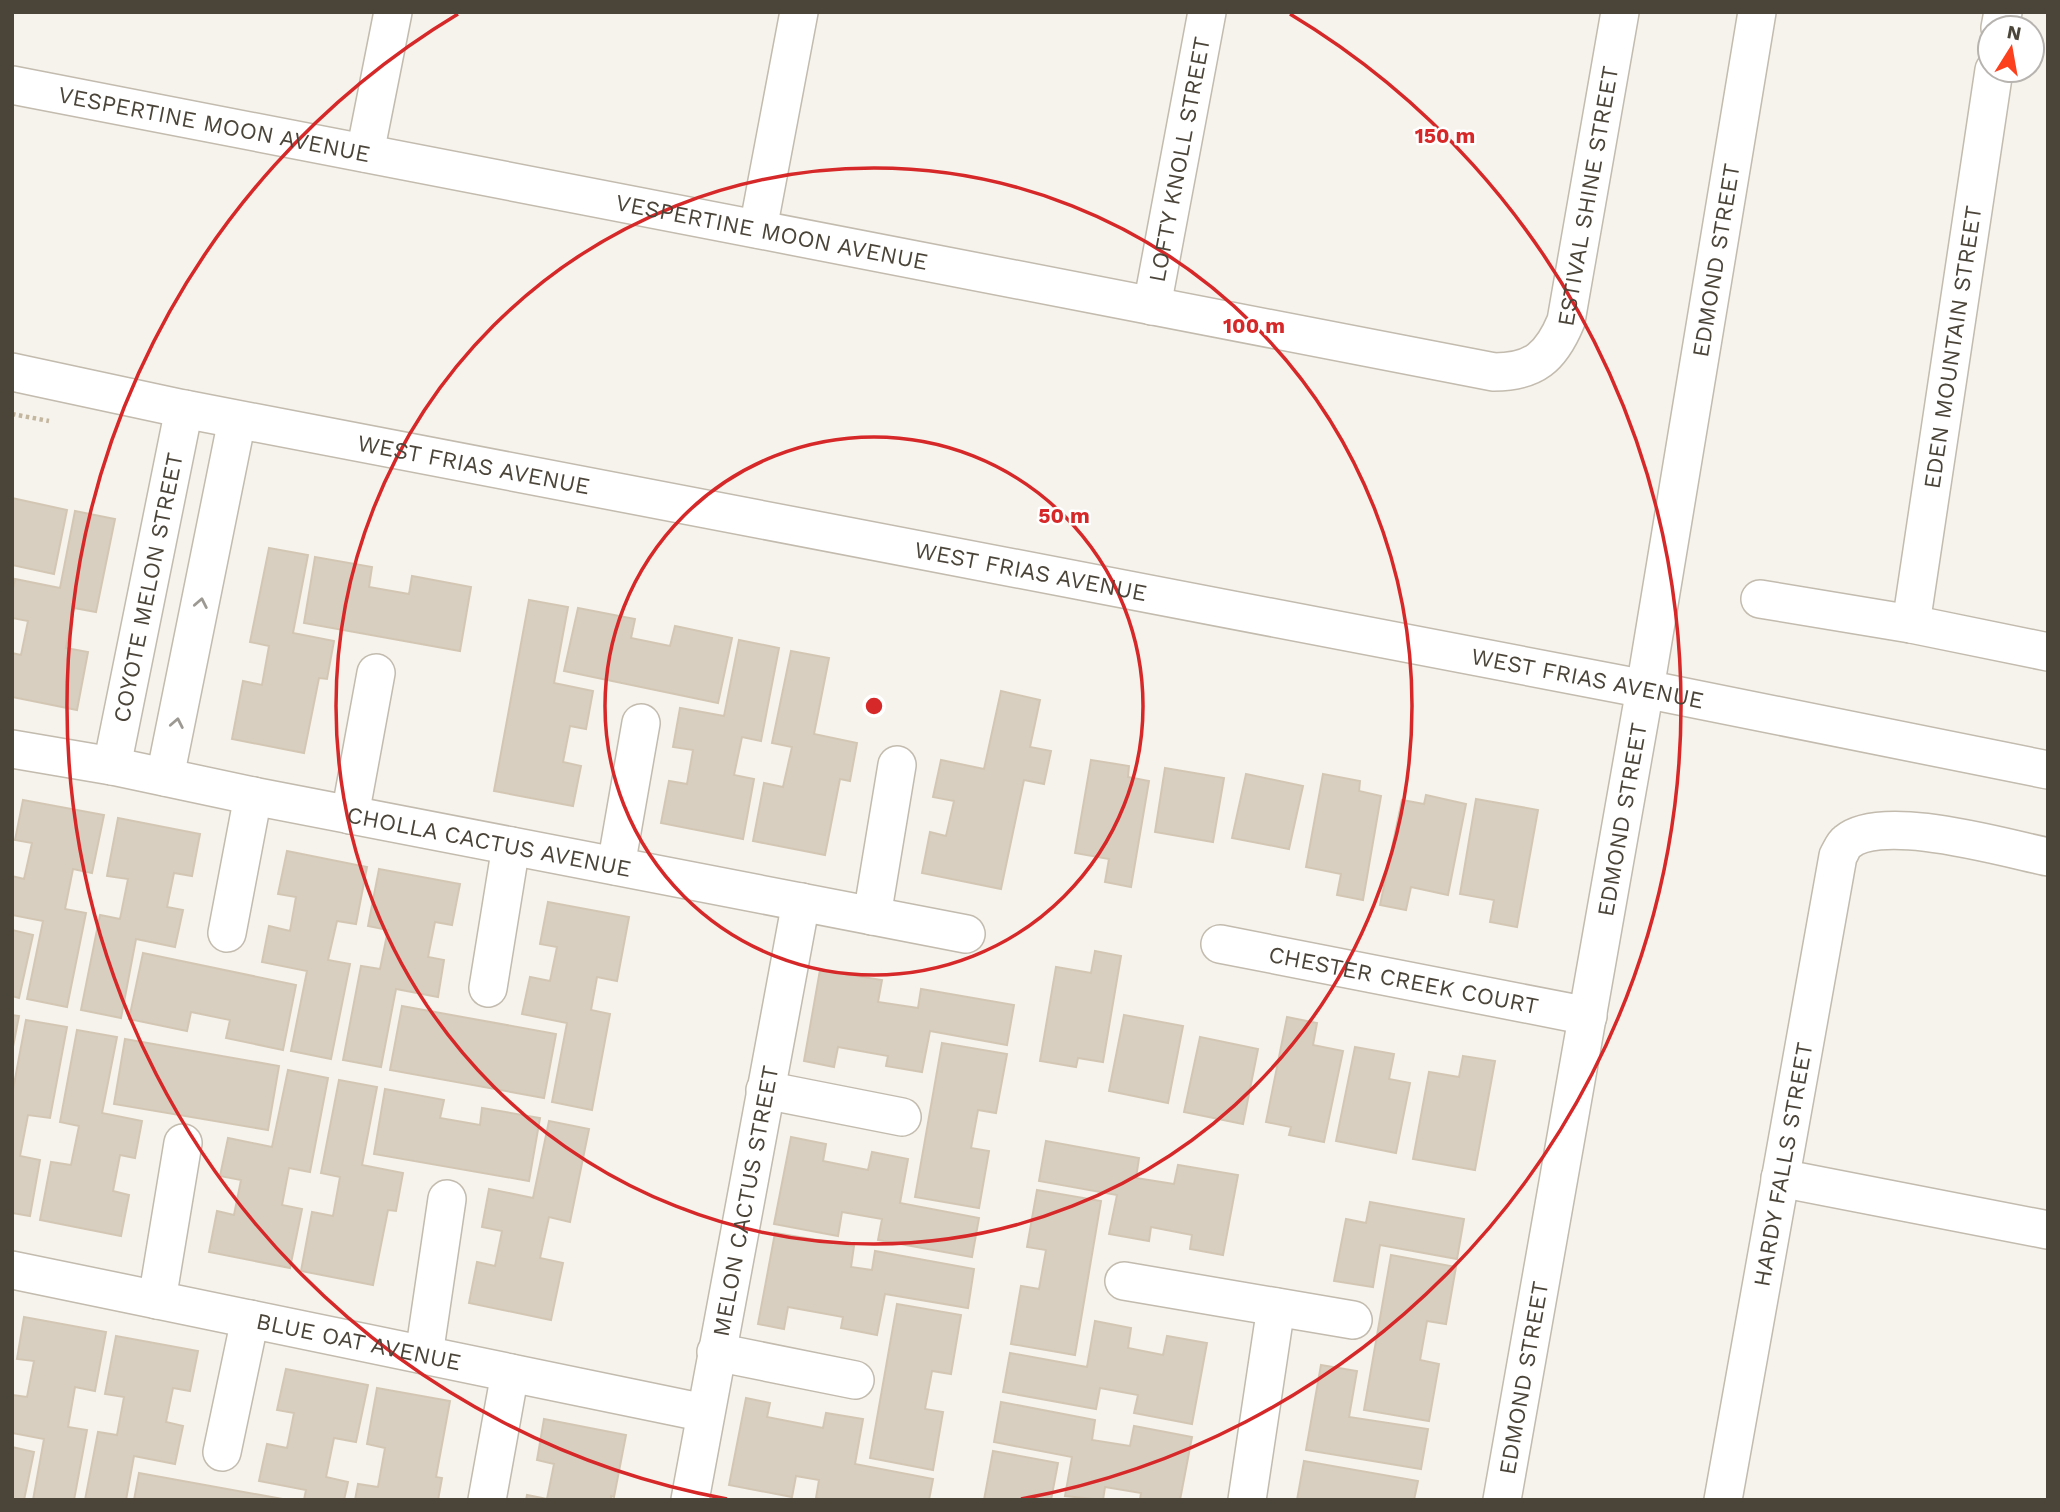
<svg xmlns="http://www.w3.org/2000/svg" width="2060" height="1512" viewBox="0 0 2060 1512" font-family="'Work Sans',sans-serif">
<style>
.building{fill:#d8cfc1;stroke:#d3c7b4;stroke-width:2}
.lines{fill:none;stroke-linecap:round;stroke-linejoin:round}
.minor-casing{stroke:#c2bbae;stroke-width:40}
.path{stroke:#c4b79f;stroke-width:4.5;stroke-dasharray:3.5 3.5;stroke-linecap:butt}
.minor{stroke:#fff;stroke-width:37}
.oneway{stroke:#9c9892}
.ring{fill:none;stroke:#d62828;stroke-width:3.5}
.labels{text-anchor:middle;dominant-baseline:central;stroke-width:5;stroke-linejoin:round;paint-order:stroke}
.street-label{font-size:23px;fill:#4b4439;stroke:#fff}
.centre{fill:#d62828;stroke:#fff;stroke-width:3.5}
.ring-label{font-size:21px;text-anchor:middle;font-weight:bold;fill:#d62828;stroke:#fff;stroke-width:5;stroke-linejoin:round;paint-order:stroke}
</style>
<rect width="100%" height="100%" fill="#f6f3ec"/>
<path class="building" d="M12,498l55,12 -13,64 -42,-9z
M75,511l40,8 -19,93 -22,-4 -8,40 22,4 -11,58 -65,-13v-44l9,2 7,-34 -16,-3v-25l3,-14 45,9z
M269,548l39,7 -15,78 41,8 -7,38 -8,-1 -15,75 -72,-14 11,-58 19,4 7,-39 -19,-4z
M315,557l57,10 -3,20 40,7 3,-18 59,11 -11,64 -156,-28z
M529,600l39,7 -14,76 39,8 -7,38 -16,-3 -7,36 18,4 -8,40 -79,-15z
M578,608l57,11 -4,19 39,8 5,-20 57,12 -14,65 -154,-32z
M739,640l40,8 -18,93 -19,-4 -8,38 20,4 -11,60 -82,-16 8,-42 18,3 6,-34 -20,-3 7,-39 44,8z
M791,651l38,7 -15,76 43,9 -7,38 -10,-2 -15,76 -72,-14 11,-58 19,4 9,-40 -20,-4z
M1001,691l39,9 -10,47 21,4 -7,33 -20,-4 -23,109 -79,-16 8,-41 16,4 8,-35 -21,-4 8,-37 43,9z
M1091,760l38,6 -1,11 21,4 -18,106 -26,-5 4,-23 -34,-6z
M1165,768l59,10 -11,64 -58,-10z
M1246,774l57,12 -14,63 -57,-11z
M1323,774l37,7 -1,10 22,5 -18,104 -26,-5 4,-21 -35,-7z
M1426,795l40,9 -18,91 -37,-8 -5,23 -26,-5 22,-105 22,4z
M1476,799l62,11 -21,117 -27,-5 4,-22 -34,-6z
M23,800l81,15 -12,58 -19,-4 -8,40 21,4 -19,94 -40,-8 16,-78 -31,-6v-39l12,3 8,-36 -17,-3z
M118,818l82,16 -8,42 -18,-3 -7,34 16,3 -8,37 -39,-8 -15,79 -40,-8 19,-95 20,4 8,-40 -21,-3z
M287,851l80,16 -11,57 -19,-3 -9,39 22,4 -19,95 -40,-8 16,-80 -45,-9 7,-36 21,5 6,-34 -18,-3z
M379,869l81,15 -8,41 -17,-3 -7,35 16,3 -6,37 -42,-8 -15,78 -38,-7 18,-94 19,3 8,-39 -20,-4z
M548,902l81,15 -12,64 -20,-4 -6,33 19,4 -18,96 -40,-8 15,-79 -45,-9 8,-37 20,4 7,-34 -17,-3z
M12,930l21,5 -14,63 -7,-2z
M1095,951l26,5 -18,106 -25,-4 -2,9 -36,-6 16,-94 35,6z
M143,953l153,32 -13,65 -57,-12 4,-18 -39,-8 -4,19 -58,-12z
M820,970l62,10 -4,22 40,6 3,-19 93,16 -7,40 -77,-14 -8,41 -36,-6 2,-10 -50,-9 -4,20 -30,-6z
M402,1006l154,28 -12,64 -154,-28z
M12,1015l7,1 -7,36z
M1124,1015l59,11 -15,77 -59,-12z
M1287,1017l30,6 -4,22 30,6 -19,91 -35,-7 2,-8 -25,-5z
M26,1020l41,7 -17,91 -22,-3 -8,41 20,4 -10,56 -18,-3v-118z
M77,1030l40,7 -15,76 40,8 -7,37 -15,-3 -7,36 16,4 -8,41 -81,-16 11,-58 20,3 8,-39 -19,-4z
M1200,1037l58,12 -15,75 -59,-12z
M125,1039l154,27 -11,64 -154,-26z
M942,1043l65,11 -11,59 -18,-3 -7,38 18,3 -10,57 -64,-11z
M1355,1047l39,7 -5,25 21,4 -14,70 -60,-12z
M1463,1056l32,5 -20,109 -62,-11 16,-87 30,5z
M288,1070l40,8 -18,94 -21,-4 -7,37 20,4 -12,59 -81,-16 8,-41 17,4 7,-35 -21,-4 8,-38 44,9z
M339,1080l38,7 -15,78 41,8 -7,38 -8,-1 -15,75 -72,-14 11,-59 21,4 7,-39 -19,-4z
M385,1089l59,11 -4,18 40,7 2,-17 58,10 -11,63 -155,-27z
M549,1121l40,8 -19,93 -21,-5 -9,41 23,5 -12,57 -82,-17 8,-41 18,4 7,-35 -20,-4 7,-38 44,9z
M791,1137l35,7 -3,17 45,9 4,-18 36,7 -8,44 79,15 -7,39 -94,-17 4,-21 -40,-7 -4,24 -64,-12z
M1046,1141l93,17 -3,20 38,6 4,-19 60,10 -15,80 -33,-6 2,-14 -41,-8 -2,14 -40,-7 8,-39 -78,-14z
M1037,1190l64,11 -26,154 -64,-11 10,-58 18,3 7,-39 -19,-3z
M1370,1202l94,17 -7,40 -77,-14 -7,42 -39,-6 12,-62 20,4z
M775,1233l79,13 -3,21 21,3 3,-19 99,18 -6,39 -83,-14 -8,41 -36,-7 2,-11 -55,-10 -4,22 -26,-5z
M1391,1255l65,12 -10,57 -19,-3 -7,39 19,4 -10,57 -65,-11z
M897,1304l64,11 -10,59 -19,-3 -7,38 18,3 -10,58 -63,-12z
M24,1317l82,15 -11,59 -20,-4 -7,40 19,3 -13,70h-41l11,-61 -32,-6v-38l15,2 7,-36 -17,-2z
M1095,1321l36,7 -3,20 35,7 4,-19 40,7 -15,81 -58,-11 4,-18 -38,-7 -4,21 -93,-17 7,-39 77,14z
M116,1336l82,15 -8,40 -17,-3 -7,34 17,4 -8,38 -41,-8 -8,44h-41l13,-68 19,3 7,-38 -19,-3z
M1321,1365l36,6 -8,46 79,12 -7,40 -115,-19z
M286,1369l82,16 -12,57 -22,-4 -8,39 22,5 -4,18h-40l2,-10 -47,-9 8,-37 20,4 7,-35 -17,-3z
M377,1388l73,13 -14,76 6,1 -4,22h-83l3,-16 20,3 7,-39 -18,-4z
M746,1398l24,5 -3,14 56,11 3,-15 37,6 -8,45 78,15 -4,21h-106l-7,-2 3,-18 -23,-4 -4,21 -63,-12z
M1001,1402l94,18 -3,20 38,6 4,-20 58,11 -12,63h-40l1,-7 -36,-6 -2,13 -38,-4 7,-39 -78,-15z
M544,1419l82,16 -12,62 -3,-1v4h-85l1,-5 20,4 7,-35 -17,-4z
M12,1447l22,5 -10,48h-12z
M993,1451l65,12 -7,37h-67z
M1304,1461l114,20 -4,19h-117z
M139,1473l149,27h-154z"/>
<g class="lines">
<defs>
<g id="minor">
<path d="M2000,28l3,-16"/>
<path id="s1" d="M12,85l1482,287c40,0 57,-15 72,-51l54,-309"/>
<path d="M365,153l28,-141"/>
<path d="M758,229l41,-217"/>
<path id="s2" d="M1152,306l55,-294"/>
<path id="s3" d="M12,372l172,37 1461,280 403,81"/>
<path d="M1760,599l151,25 137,28"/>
<path id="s4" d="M1911,624l83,-554"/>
<path id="s5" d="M12,749l100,17 141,30 713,138"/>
<path id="s6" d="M112,766l72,-357"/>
<path d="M165,777l72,-357"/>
<path d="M350,815l26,-142"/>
<path d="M616,866l25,-143"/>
<path d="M872,916l25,-151"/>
<path d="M227,933l26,-137"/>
<path id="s7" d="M1220,944l368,72"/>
<path d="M488,988l23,-142"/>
<path d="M765,1090l137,27"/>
<path d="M1780,1178l268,52"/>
<path id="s8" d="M12,1270l693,143"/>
<path d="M1124,1281l229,39"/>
<path d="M157,1300l26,-157"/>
<path d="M716,1352l139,28"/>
<path d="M424,1355l23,-156"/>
<path d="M222,1452l28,-133"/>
<path d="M487,1500l23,-127"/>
<path id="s9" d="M690,1500l111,-598"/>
<path d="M1247,1500l29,-193"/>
<path id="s10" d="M1502,1500l143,-811 112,-677"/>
<path id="s11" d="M1723,1500l115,-644c3,-5 5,-11 9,-14 34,-30 158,6 201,15"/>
</g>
</defs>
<use href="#minor" class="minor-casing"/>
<path class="path" d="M12,414l37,7"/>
<use href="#minor" class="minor"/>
</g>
<defs><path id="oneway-chevron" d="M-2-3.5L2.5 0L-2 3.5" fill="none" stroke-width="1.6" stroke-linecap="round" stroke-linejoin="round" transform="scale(1.75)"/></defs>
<g class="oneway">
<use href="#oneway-chevron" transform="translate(201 603) rotate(-79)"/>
<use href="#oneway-chevron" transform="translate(177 723) rotate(-79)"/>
</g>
<g class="ring">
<circle cx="874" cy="706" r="269"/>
<circle cx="874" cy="706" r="538"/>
<path d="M727 1499A807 807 0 0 1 458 14M1290 14A807 807 0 0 1 1021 1499"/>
</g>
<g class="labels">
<g class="street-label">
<text stroke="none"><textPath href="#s1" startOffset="206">VESPERTINE MOON AVENUE</textPath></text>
<text stroke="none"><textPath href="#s2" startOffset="149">LOFTY KNOLL STREET</textPath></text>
<text stroke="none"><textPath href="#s1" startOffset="1732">ESTIVAL SHINE STREET</textPath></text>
<text stroke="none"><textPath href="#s1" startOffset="774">VESPERTINE MOON AVENUE</textPath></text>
<text stroke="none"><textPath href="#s10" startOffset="1258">EDMOND STREET</textPath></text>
<text stroke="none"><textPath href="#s4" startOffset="280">EDEN MOUNTAIN STREET</textPath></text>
<text stroke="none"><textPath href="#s3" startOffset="471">WEST FRIAS AVENUE</textPath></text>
<text stroke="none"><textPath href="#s3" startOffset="1038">WEST FRIAS AVENUE</textPath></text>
<text stroke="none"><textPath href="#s6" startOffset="182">COYOTE MELON STREET</textPath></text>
<text stroke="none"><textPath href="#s3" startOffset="1605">WEST FRIAS AVENUE</textPath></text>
<text stroke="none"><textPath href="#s10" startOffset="691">EDMOND STREET</textPath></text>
<text stroke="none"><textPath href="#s5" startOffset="486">CHOLLA CACTUS AVENUE</textPath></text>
<text stroke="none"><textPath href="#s7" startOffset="187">CHESTER CREEK COURT</textPath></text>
<text stroke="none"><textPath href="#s11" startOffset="341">HARDY FALLS STREET</textPath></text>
<text stroke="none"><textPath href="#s9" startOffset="304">MELON CACTUS STREET</textPath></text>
<text stroke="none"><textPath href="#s8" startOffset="354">BLUE OAT AVENUE</textPath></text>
<text stroke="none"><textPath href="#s10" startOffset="124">EDMOND STREET</textPath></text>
</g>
</g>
<circle cx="874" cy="706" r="10" class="centre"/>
<g class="ring-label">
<text x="1445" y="143">150 m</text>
<text x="1254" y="333">100 m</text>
<text x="1064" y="523">50 m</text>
</g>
<rect width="2060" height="1512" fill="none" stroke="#4b4439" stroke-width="28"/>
<g transform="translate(2011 49) rotate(11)"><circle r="33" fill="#ffffff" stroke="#b7b4b0" stroke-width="2"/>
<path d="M0-5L12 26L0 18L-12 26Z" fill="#fc3f1d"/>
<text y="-10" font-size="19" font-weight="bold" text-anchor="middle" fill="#4b4439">N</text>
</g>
</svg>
